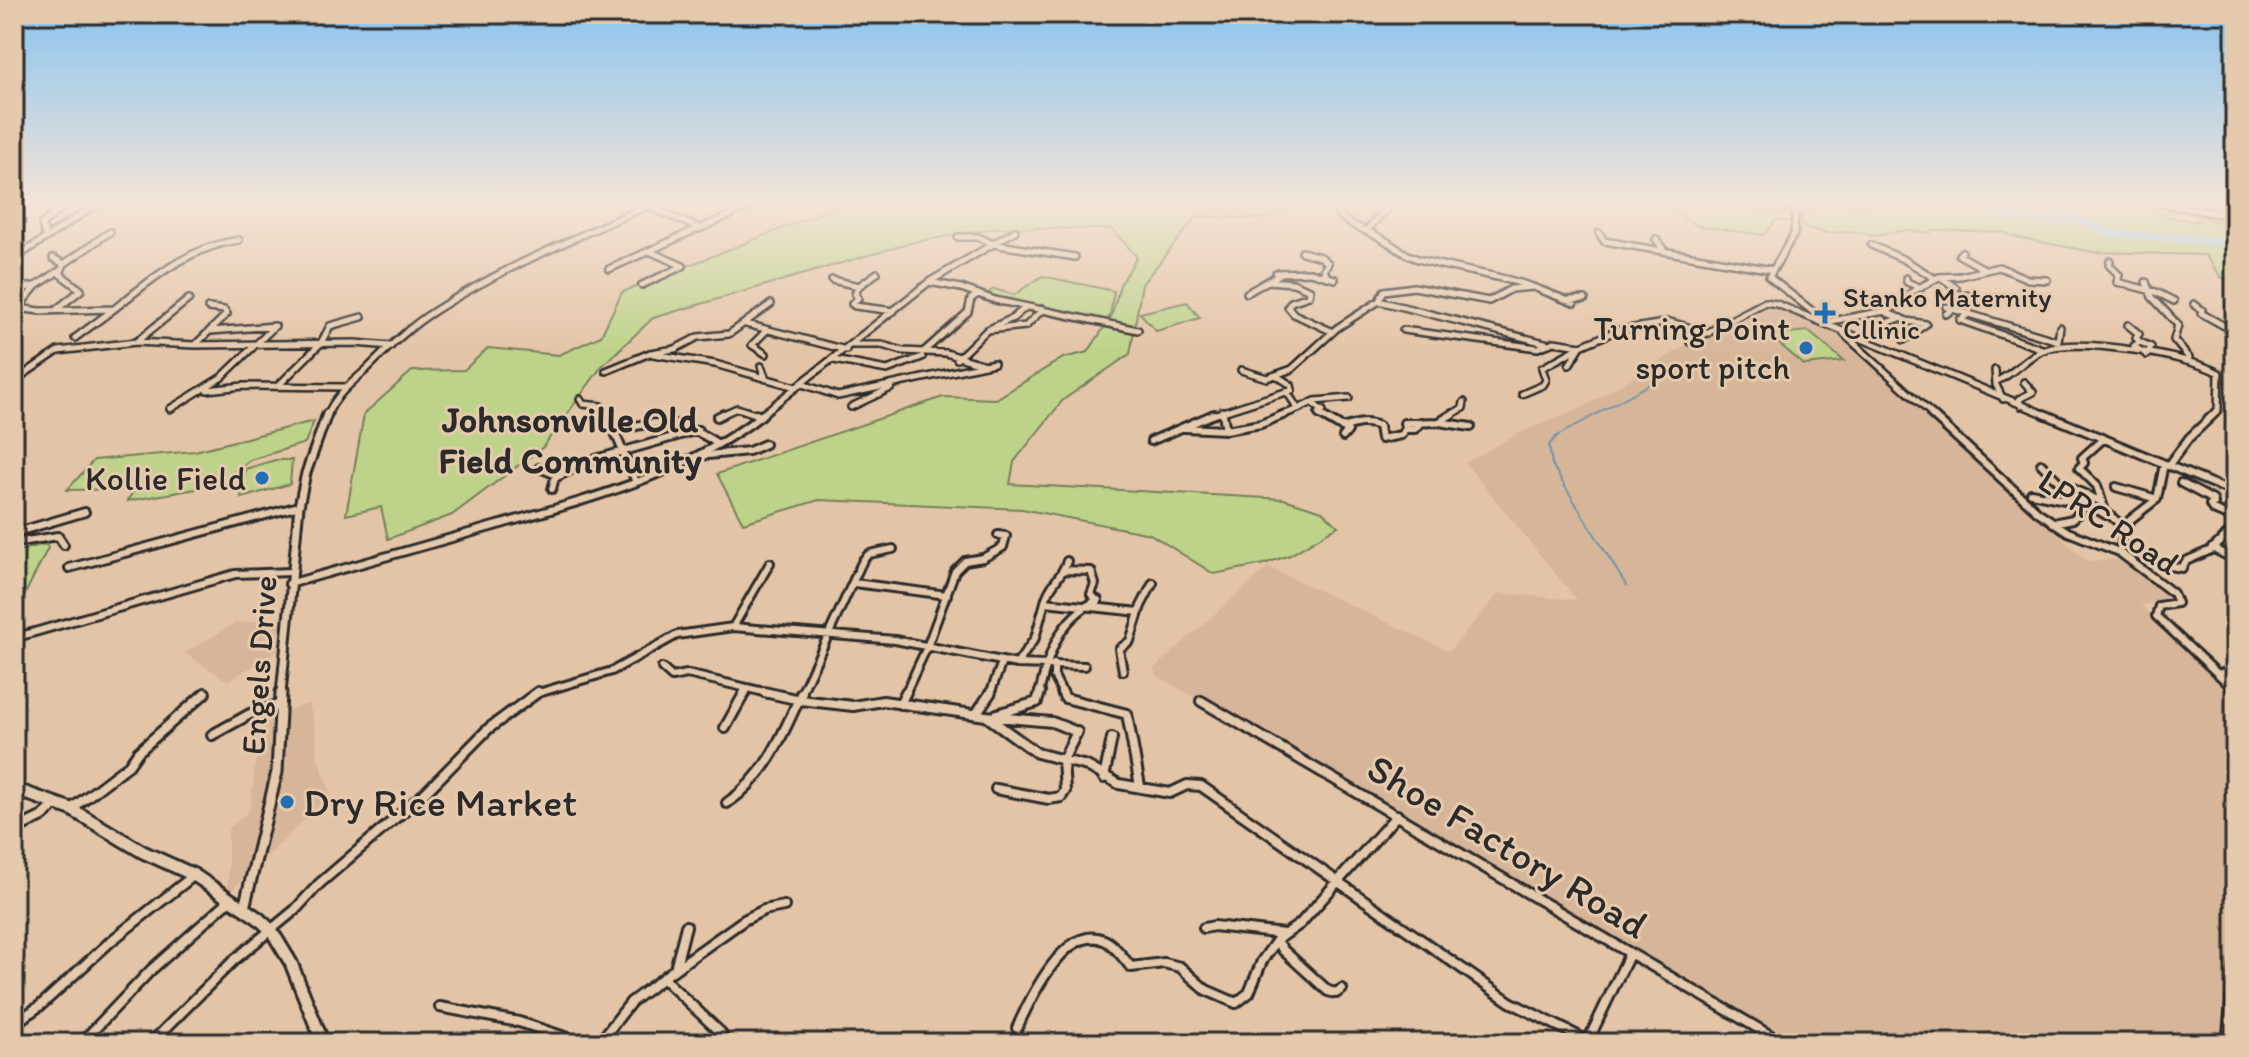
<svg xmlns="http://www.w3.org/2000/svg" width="2249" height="1057" viewBox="0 0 2249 1057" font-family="Itim,sans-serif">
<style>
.built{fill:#d7b599}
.green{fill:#bdd389;stroke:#747f5a;stroke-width:2}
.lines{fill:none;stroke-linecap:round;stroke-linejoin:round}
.stream{stroke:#6e95a8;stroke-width:2}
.river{stroke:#9adbfb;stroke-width:8}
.minor-far2-casing{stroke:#2b2b2b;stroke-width:10}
.minor-far1-casing{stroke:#2b2b2b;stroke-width:12}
.minor-casing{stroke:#2b2b2b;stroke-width:14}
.tertiary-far2-casing{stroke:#2b2b2b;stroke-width:10}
.tertiary-far1-casing{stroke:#2b2b2b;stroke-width:13}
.tertiary-casing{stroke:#2b2b2b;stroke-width:15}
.secondary-casing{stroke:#2b2b2b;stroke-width:17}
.minor-far2{stroke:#e5c9ac;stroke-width:5}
.minor-far1{stroke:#e5c9ac;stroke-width:6}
.minor{stroke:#e5c9ac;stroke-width:8}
.tertiary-far2{stroke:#e5c9ac;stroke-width:5}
.tertiary-far1{stroke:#e5c9ac;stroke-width:7}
.tertiary{stroke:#e5c9ac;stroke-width:9}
.secondary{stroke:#e5c9ac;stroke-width:11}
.poi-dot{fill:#1f6fb2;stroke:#e5c9ac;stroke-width:3}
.labels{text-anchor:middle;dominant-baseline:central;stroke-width:6;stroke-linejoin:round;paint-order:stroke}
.far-poi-label{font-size:28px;fill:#2b2b2b;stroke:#e5c9ac;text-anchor:start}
.poi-label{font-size:34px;fill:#2b2b2b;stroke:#e5c9ac;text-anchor:end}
.street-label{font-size:34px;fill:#2b2b2b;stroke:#e5c9ac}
.neighbourhood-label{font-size:36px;font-weight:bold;fill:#2b2b2b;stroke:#e5c9ac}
.near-poi-label{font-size:40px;fill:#2b2b2b;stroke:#e5c9ac;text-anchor:start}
.near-street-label{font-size:40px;fill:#2b2b2b;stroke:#e5c9ac}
</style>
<rect width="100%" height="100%" fill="#e4c4a6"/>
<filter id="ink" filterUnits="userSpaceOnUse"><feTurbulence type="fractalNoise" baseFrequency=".0125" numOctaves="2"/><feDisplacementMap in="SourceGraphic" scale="16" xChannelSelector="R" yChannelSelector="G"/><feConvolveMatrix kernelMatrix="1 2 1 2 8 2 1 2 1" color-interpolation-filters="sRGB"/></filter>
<g filter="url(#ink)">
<path class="built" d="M1770,303l61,25 256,233 39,-2 48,40 -33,6 94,87v254l-11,97h-436l-630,-367 -5,-7 115,-102 181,84 50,-58 78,7 -112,-137 52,-29 65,-26 143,-86z
M280,619l-3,33 -49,29 -44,-28 52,-30z
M309,703l7,30 1,22 14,39 -103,100v-65l22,-19 10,-89z"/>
<path class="green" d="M844,204h314l6,4 57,-4h96l-3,6 -21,-3 -30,12 -66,-3 -55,68 -12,70 -67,46 -49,62 -4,22 274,15 38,12 16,15 -48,29 -26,9 -50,10 -64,-40 -128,-25 -203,-9 -76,23 -26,-49 226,-77 53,2 67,-41 25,-6 24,-37 8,-30 17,-28 -25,-28 -115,-1 -83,14 -261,76 -51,48 -59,81 -91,68 -64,24 -7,-32 -35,8 18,-101 48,-43 52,-1 24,-22 71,7 42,-19 21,-44z
M1660,204h81l22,7 29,4 -3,6 -13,-1 -12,15 -66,-9z
M1822,204h320l28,13 25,5 6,-7 12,6 22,4v59l-14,-7 -16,-22 -112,-3 -74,-14 -17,-6 -69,-2 -3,3 -24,-3 -31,6 -17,-4 -30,1 -24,-6 -3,-7 3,-8z
M1042,276l72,15 -4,25 -5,6 -96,-20 -23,-8 8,-5 20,6z
M1187,302l13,16 -44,13 -16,-18z
M1808,331l36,30 -40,4 -35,-30z
M314,421l-9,22 -55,17 -25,19 -29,10 -69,12 8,-12 -68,1 27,-30 101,-9z
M275,460h17l-2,24 -49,14 4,-29z
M45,544l3,4 -24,48 -10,3v-47z"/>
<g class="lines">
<path class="stream" d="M1626,585l-68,-110 -6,-11 -3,-19 8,-9 125,-70"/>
<path class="river" d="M1989,213l55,8 33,-3 31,15 127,10"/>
<defs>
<path id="minor-far2" d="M1345,204l-7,10c12,12 23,14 37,21 16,7 24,18 43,24 38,11 77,15 115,28
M1782,204l14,3
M1796,204l-2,30 -25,43 57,45 64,-12 25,-20 24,-13 22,-1 38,-9 29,12 19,1
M2163,204l68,12
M699,229l51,-23 -4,-2
M1366,231l20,-22
M1599,233l5,8 169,29
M958,237h20l15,7 82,13
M46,238l-4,-14 25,-20
M1656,239l7,10
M1871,245l34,15 29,18
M1302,252l19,5 7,6 -4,7 3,7
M1962,252l-3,3 27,15
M53,258l11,6 -4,10 21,16 -24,19
M14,259l83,-55
M2110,261l-1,4 10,10 -2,7 39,10 18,9
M64,264l46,-32
M609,269l40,-18
M1276,273l34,-1 25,7
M1906,278l1,4 14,6
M1942,278l14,10 -4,3 7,3 -1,4 14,1 -5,-4
M832,280l27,6 -4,8 3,4 -6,6 3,2 39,5
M1268,281l25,2 17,7 -1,6 -18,6 -3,5 6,7 39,18
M929,282l32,6 34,12 143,30
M2146,282l6,15 26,28 -4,15 15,18
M642,285l41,-19 -34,-15 50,-23 -52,-22
M859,286l18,-13
M14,290l20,-4
M1247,293l33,-19
M189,299l-53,43 59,3 32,-31 -3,-4 -16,-2
M1569,300l16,-1
M1379,301l5,-10 30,-4 75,14 22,-12 22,-2 41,16
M2194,304l8,6 -1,3 34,19
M1946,307l112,34
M18,308l22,3 74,-2 -39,29
M18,308l18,-22 23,-15
M114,309c39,-31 75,-62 125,-69
M1885,312l22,9 19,3 -22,16
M1970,313l-10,7 85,30
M1946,314l12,-9 -10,-5
M746,324l100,26
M2128,325l11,9 -3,4 4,4 -6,4 13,9
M1878,327h11v-5l12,-4
M987,330l39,-4 17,-17
M1403,330l135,18 16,-6 27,4
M1844,334l90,82
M2058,341l2,-14
M1690,342l75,-40 12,2 272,112
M2140,342l11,5 -4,8
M195,345l160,-2 36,3
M852,345h30l21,6 43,2 39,12
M922,353l46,-41 3,-13 7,-5
M653,354l62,10 81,23
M766,354l-14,-9 15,-15
M957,359l30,-29 26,-12 13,-11
M834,360l53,10 35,-13
M1569,365l12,-19 35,-15 54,-9 39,11
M761,366l5,13
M1241,370l26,8 25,-9 45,-41 42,-27 170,43
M1995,370l1,15 7,14
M606,371l44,-18 25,-4 23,-12 31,-3 42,-30
M14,381l44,-30 78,-9
M1997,381c19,-8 32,-28 52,-33 37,-9 137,7 170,25l-1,37 -6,6
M802,384l36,12 156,-33
M278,386l43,-43 9,-17 32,-9
M207,390l36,-4 104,1
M1287,392l11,17 17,-8 34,-3
M1522,394l21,-9 3,-5 -4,-12 38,-21
M580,399l3,5 18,2 7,10
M1312,403l11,8 -4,3 2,2
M2021,406l-2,-7 14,-7 -9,-10
M851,407l40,-19
M170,409l52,-32 53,-51 -64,5
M1222,411l1,5
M719,416l18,-8 24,8
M760,416l169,-134 86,-51
M1210,416l82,-26 -1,-5 -14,-9
M1280,416l18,-7
M1449,416l14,-8 1,-6"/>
<path id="minor-far1" d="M607,414l29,68
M756,414l5,2
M1319,414l29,17 -5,6
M1931,414l107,98 30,20 51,20 54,41 4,10 -18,3 -3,10 79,74
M2044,414l191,79
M717,417l6,-3
M1439,422l13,-8
M1404,423l35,-1 32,5
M1185,428l41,2 -3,-16
M1342,428c13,-4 24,-8 37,-2l2,13 20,-4 4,-6h10l6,-7
M1226,430l35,-6 24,-10
M615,431c45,-12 64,-13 103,13
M2103,439l-21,19 2,5 -5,5 18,18 8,25 21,18 -7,23
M1151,441l63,-27
M698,456l51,-5 16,-7
M2041,464l19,19 42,19
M2168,466l21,-28 25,-24
M539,468l18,7
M2181,483l32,17 1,3 -4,2 3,5 22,9
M2116,487l41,12
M552,489l3,-11 34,-17 109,-31
M2065,491l41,24
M2031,493l34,7
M2053,523l20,-4 8,-8 -16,-12v-7
M2126,529l4,-9 27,-21 7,-35
M14,533l71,-21
M14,543l44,-7 6,9
M2212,548l23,12
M2170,566l12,2 4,-7 25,-11 24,-23
M69,568l230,-62
M1063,570l28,1 4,13 -4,10 7,8
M854,583l93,12
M289,584c68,-19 137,-39 205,-58 92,-26 194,-52 269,-112
M1045,602c3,-16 17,-25 22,-41
M733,627l37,-64
M14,638l221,-64 56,-2
M1017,664l18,-26 10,-36 94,10
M1054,664v12l9,18
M662,668l10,9 15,-3 86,20
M1123,671l-4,-22 11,-8 11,-35 12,-23
M2217,674l18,-4
M535,694l77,-23 65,-36 56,-8 162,13 122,24 68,2
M743,694l3,-5
M801,694l62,-134 6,-6 24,-5
M905,694l22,-47 28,-76 10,-10 18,-3 20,-11 3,-11 -8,-1
M990,694l12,-32
M1039,694c10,-41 19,-75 59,-94"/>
<path id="minor" d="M764,692l36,8 53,6 30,-5 103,15 51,37 50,13 32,18 51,9 17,-8 14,1 309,216 78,39
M1062,692l3,6 62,16 13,72
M1201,701l582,342
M900,704l6,-12
M976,714l15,-22
M997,714l40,-12 3,-10
M986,716l66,6 25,10 -14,28 2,31 -4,6 -12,2 -53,-10
M725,728l20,-36
M212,735l38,-21 31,-10
M1104,778l8,-40
M727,803c40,-27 56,-69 75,-111
M71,809l58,-44 9,-13 67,-59
M14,830l29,-14 14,-13
M1204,928l10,-2 70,8
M1277,940l6,10 45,41 8,2 6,-4
M675,969l11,-43
M664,979l56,53 6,11
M440,1007l79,15 64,21
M14,1024l27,-19 70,-64 82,-65
M1017,1028c12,-27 48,-105 87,-88 10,4 20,19 27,27l33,-4 16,4 26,23 30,13 13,-10 13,-32 15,-21 23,-16 97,-109
M86,1038l65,-68 80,-71
M151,1043l82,-82 62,-51 24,-26 107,-92 62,-63 50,-37
M599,1043l32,-41 44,-33 69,-49 20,-10 20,-4
M1587,1043l43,-90
M2227,1043l8,-79"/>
<path id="tertiary-far2" d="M327,416c7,-19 24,-33 39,-46 22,-22 44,-44 70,-60 67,-43 143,-73 215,-106"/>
<path id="tertiary-far1" d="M281,694l18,-188 7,-33 21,-59"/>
<path id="tertiary" d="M244,908l33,-136 4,-80"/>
<path id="secondary" d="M14,789l57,20 72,43 51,23 64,43 13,12 20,33 32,80"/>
</defs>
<use href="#minor-far2" class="minor-far2-casing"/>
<use href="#minor-far1" class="minor-far1-casing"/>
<use href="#minor" class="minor-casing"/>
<use href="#tertiary-far2" class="tertiary-far2-casing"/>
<use href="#tertiary-far1" class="tertiary-far1-casing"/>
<use href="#tertiary" class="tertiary-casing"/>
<use href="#secondary" class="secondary-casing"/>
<use href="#minor-far2" class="minor-far2"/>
<use href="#minor-far1" class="minor-far1"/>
<use href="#minor" class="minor"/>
<use href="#tertiary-far2" class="tertiary-far2"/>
<use href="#tertiary-far1" class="tertiary-far1"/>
<use href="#tertiary" class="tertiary"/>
<use href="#secondary" class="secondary"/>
</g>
</g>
<linearGradient id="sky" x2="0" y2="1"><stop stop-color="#89c4f0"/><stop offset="0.58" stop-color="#f3e4d7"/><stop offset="1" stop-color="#f3e4d7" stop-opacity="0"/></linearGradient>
<rect width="2249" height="352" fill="url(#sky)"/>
<g class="poi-dot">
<path d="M1821 301h8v8h8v8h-8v8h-8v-8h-8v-8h8z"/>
<circle cx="1806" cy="348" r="8"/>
<circle cx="262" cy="478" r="8"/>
<circle cx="287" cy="802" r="8"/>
</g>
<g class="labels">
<g class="far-poi-label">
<text x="1843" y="297">Stanko Maternity<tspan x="1843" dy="32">Cllinic</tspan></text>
</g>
<g class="poi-label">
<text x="1790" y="328">Turning Point<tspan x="1790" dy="39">sport pitch</tspan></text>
<text x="246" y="478">Kollie Field</text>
</g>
<g class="street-label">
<text transform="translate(2109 522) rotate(34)">LPRC Road</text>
<text transform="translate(259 665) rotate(-86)">Engels Drive</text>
</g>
<g class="neighbourhood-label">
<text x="570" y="419">Johnsonville Old<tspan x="570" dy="41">Field Community</tspan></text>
</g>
<g class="near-poi-label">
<text x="303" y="802">Dry Rice Market</text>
</g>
<g class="near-street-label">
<text transform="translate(1508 846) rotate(31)">Shoe Factory Road</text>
</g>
</g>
<rect width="2249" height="1057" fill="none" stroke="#e5c9ac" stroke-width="48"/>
<rect x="24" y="24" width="2201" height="1009" fill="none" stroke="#2b2b2b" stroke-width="3" filter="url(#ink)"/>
</svg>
